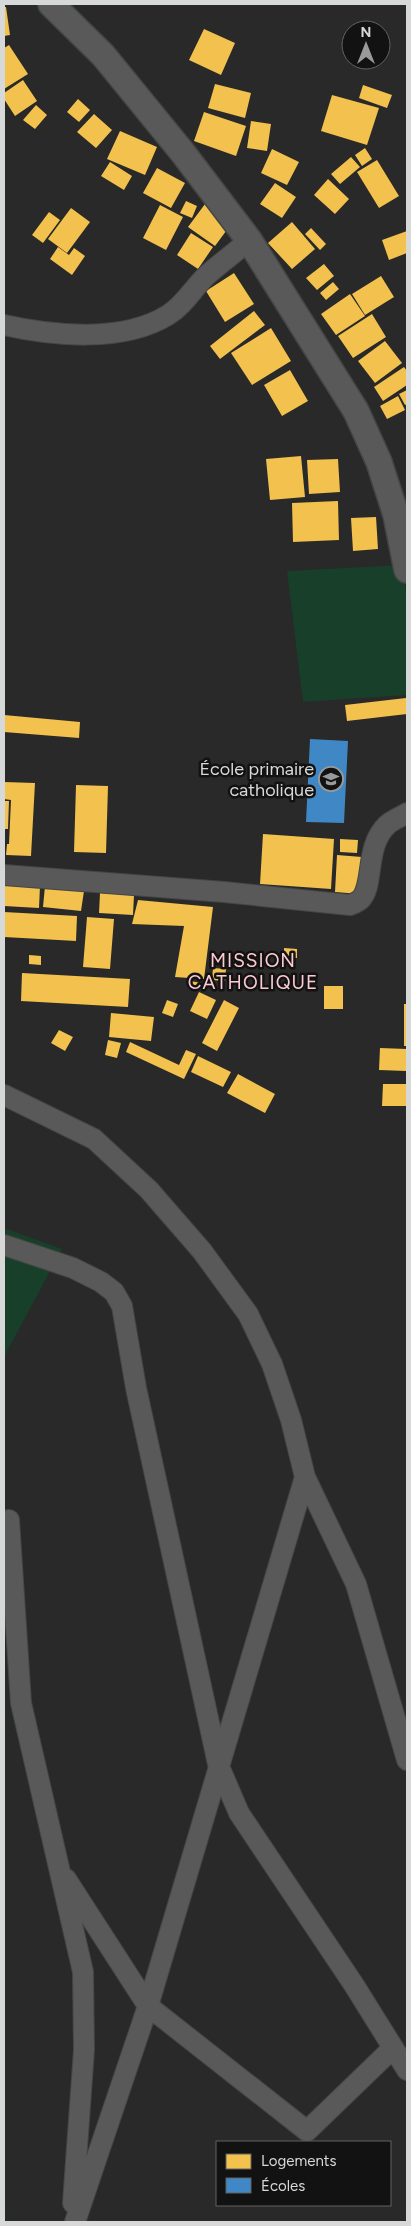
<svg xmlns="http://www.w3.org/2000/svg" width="411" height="2226" viewBox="0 0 411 2226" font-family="Figtree,sans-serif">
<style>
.green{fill:#183f2a}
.homes{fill:#f2c14e}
.schools{fill:#3f88c5}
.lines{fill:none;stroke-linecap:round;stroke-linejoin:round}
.minor-casing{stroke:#444644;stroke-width:22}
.tertiary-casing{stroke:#444644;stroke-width:28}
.minor{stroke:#585958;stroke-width:20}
.tertiary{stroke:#585958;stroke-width:25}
.labels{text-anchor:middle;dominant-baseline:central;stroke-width:5;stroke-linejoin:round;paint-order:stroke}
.poi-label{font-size:18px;fill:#d6d9d7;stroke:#111211;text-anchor:end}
.neighbourhood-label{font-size:19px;letter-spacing:1px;fill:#fdc9d3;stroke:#111211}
</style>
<rect width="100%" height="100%" fill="#282928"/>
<path class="green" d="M402,565l5,35v95l-104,7 -16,-131z
M4,1228l58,21 -58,108z"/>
<path class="homes" d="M4,7h2l4,28 -6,1z
M204,29l31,14 -14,32 -32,-15z
M9,45l19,29 -24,15v-41z
M23,80l14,21 -22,15 -11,-17v-6z
M215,84l36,9 -6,25 -37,-10z
M363,85l29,10 -5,13 -28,-10z
M332,95l47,13 -12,37 -46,-14z
M78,99l12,11 -11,12 -12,-10z
M36,105l11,10 -12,14 -12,-9z
M204,112l42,14 -10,30 -42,-15z
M94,114l18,16 -16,18 -19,-16z
M251,121l20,3 -4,27 -20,-3z
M120,131l37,16 -12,28 -38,-16z
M365,148l7,11 -10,7 -7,-11z
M272,149l27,13 -12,23 -26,-12z
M351,157l9,10 -20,17 -9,-10z
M377,160l22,36 -20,12 -22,-36z
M110,162l22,14 -8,14 -23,-14z
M157,168l28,15 -14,25 -28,-15z
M328,179l21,20 -14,15 -21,-19z
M275,183l21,14 -14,21 -22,-14z
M186,201l11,5 -5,12 -12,-5z
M205,204l27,19 -17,23 -27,-19z
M160,205l23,12 -17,33 -23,-12z
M71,208l19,14 -23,31 -19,-14z
M49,212l11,8 -17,23 -11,-8z
M292,222l23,27 -23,20 -24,-26z
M311,228l15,16 -6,6 -15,-16z
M407,231v22l-18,7 -7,-20z
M191,233l22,14 -15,22 -21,-14z
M58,247l11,8 5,-7 11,8 -13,19 -22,-16z
M324,264l10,12 -17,14 -11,-12z
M234,273l20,31 -29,18 -19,-31z
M381,276l13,21 -29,18 -13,-21z
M333,282l6,7 -13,11 -6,-7z
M350,294l15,22 -29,19 -15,-21z
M254,311l11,14 -45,34 -10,-13z
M372,314l14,23 -33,21 -15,-22z
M271,328l20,33 -39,24 -21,-32z
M385,341l17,22 -27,20 -17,-22z
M404,367l3,4v14l-24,16 -9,-14z
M290,370l18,31 -26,15 -18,-31z
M407,390v14l-2,1 -6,-11z
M398,396l7,14 -18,9 -7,-13z
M301,456l4,41 -35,3 -4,-41z
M338,459l2,33 -31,2 -2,-34z
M338,501l1,39 -46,2 -1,-39z
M376,517l2,32 -25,2 -2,-33z
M406,698l1,16 -60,7 -2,-16z
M4,715l76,7 -1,16 -75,-6z
M4,782l31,1 -4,73 -25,-1 1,-11h2l2,-44 -7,-1z
M76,785l32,1 -2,67 -32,-1z
M4,801h5l-1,28h-4z
M263,834l71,5 -3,50 -71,-5z
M340,839l18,1 -1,13 -17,-1z
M337,855l25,2 -2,37 -25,-2z
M4,884l36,2 -1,22 -35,-2z
M45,886l39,5 -3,20 -38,-4z
M100,893l34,2 -1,20 -34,-2z
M138,900l75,7 -9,72 -29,-2 9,-51 -52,-2z
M4,912l73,4 -1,25 -72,-4z
M87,917l27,2 -4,50 -27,-2z
M284,948l13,1v9h-13z
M29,955l12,1v9l-12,-1z
M213,968l13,1 -1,12 -13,-1z
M22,973l108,6 -2,28 -107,-6z
M190,981l17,3 -1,7 -17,-3z
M324,986h19v23h-19z
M199,992l17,8 -9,19 -17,-8z
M167,1000l11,4 -5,13 -11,-4z
M224,1000l15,8 -22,43 -15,-8z
M404,1004h3v42h-3z
M111,1013l43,4 -3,24 -42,-4z
M59,1030l14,7 -8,14 -14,-8z
M108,1040l13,3 -4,15 -12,-3z
M130,1042l49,23 7,-15 10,4 -12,25 -58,-27z
M380,1048l27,1 -1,22 -27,-1z
M198,1056l33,16 -8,15 -32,-15z
M238,1074l37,20 -10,19 -38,-20z
M383,1084h24v22h-25z"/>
<path class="schools" d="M310,739l38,2 -4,82 -38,-1z"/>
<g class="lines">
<defs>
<path id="minor" d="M4,325c49,11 119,18 164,-10 15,-9 25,-26 37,-38 14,-13 30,-24 44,-37
M4,875l220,17 126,13c3,-1 7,-3 10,-5 15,-14 4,-53 27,-75 5,-5 14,-8 20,-12
M4,1095l90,44 55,51 53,61 46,63 24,50 19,56 14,57 51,107 51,176
M4,1245l69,23 28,14 13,10 8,14 14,82 82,376 21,49 115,172 53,85
M9,1520l12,183 62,269 1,78 -11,153
M66,1879l82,127 159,125 86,-83
M75,2222l73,-216 157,-529"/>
<path id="tertiary" d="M51,4l52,51 80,98 66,87 107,171 23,51 17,53 11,55"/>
</defs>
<use href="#minor" class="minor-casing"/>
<use href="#tertiary" class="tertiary-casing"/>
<use href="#minor" class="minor"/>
<use href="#tertiary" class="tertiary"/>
</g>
<defs>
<symbol id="school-ring" viewBox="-11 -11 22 22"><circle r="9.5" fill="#111211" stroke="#999b9a" stroke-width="1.5"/><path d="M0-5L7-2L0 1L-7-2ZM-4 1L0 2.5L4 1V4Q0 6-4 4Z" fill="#999b9a"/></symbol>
</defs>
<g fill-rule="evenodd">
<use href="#school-ring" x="317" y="765" width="28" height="28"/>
</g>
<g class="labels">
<g class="poi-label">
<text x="314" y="769">École primaire<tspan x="314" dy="21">catholique</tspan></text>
</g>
<g class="neighbourhood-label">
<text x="253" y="960">MISSION<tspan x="253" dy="22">CATHOLIQUE</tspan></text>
</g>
</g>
<rect width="411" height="2226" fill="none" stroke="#d6d9d7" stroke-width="10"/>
<rect x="216" y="2141" width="175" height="65" fill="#111211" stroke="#606260"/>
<rect x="226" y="2154" width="25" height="15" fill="#f2c14e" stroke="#606260"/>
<text x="261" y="2166" font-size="15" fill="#d6d9d7">Logements</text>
<rect x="226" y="2178" width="25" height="15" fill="#3f88c5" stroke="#606260"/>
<text x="261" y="2191" font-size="15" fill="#d6d9d7">Écoles</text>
<g transform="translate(366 45)"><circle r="24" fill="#111211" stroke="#606260"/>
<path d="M0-4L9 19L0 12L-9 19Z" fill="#999b9a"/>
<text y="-8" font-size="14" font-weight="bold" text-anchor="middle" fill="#d6d9d7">N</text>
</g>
</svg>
